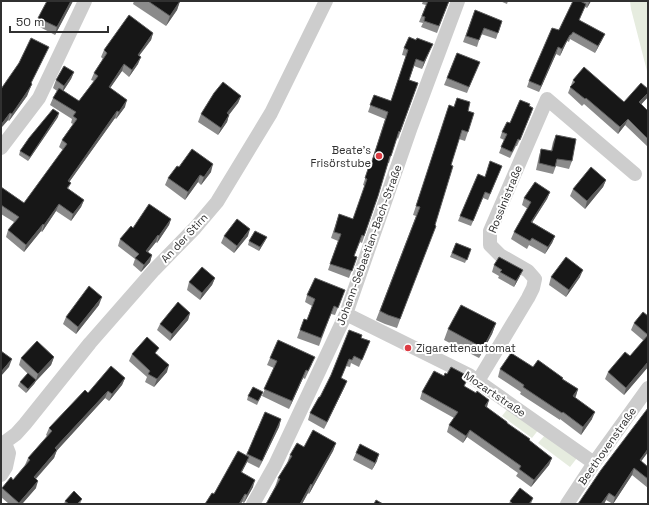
<svg xmlns="http://www.w3.org/2000/svg" width="649" height="505" viewBox="0 0 649 505" font-family="'Space Grotesk',sans-serif">
<style>
.green{fill:#e6ecdf}
.lines{fill:none;stroke-linecap:round;stroke-linejoin:round}
.minor{stroke:#cdcdcd;stroke-width:14}
.wall{fill:#8b8b8b}
.shaded-wall{fill:#5d5d5d}
.building{fill:#171717;stroke:#5d5d5d}
.poi-dot{fill:#dd3b43;stroke:#fff;stroke-width:1.5}
.labels{text-anchor:middle;dominant-baseline:central;stroke-width:4;stroke-linejoin:round;paint-order:stroke}
.poi-label{font-size:11px;fill:#303030;stroke:#fff;text-anchor:end}
.street-label{font-size:11px;fill:#303030;stroke:#fff}
</style>
<rect width="100%" height="100%" fill="#fff"/>
<path class="green" d="M630,1h18v74l-17,-66z
M509,407l30,22 -7,9 -30,-22z
M546,434l31,24 -7,9 -32,-24z"/>
<g class="lines">
<path class="minor" d="M1,148l38,-50 46,-97
M346,314l123,61 125,88
M478,381l50,-83 5,-10 2,-9 -7,-8 -28,-16 -10,-10v-14l57,-132 88,75
M1,445l15,-11 9,-10 65,-81 64,-73 41,-42 22,-26 54,-89 55,-112
M1,475l5,-8 3,-14 -4,-10
M253,504l22,-39 71,-151 65,-187 47,-126
M567,504l27,-41 54,-75"/>
</g>
<path class="wall" d="M73,1l-18,34 -19,-10 2,-7z
M134,1h46l-3,9 -11,16 -33,-22z
M423,1h26l-12,32 -16,-6 2,-4 -4,-1 7,-17 -4,-1z
M500,1h8l-1,3z
M573,1h18l-4,7 -2,-1 -6,13 23,20 -7,13 -25,-14 -1,3 -2,-1 -7,15 -4,-2 -17,38 -12,-5 2,-6 30,-51z
M475,10l27,11 -6,18 -15,-5 -4,13 -14,-5z
M153,33l-2,7 -12,16 -1,8 -9,13 -7,-6 -12,17 15,19 -9,12 -1,-1 -46,64 2,1 -3,6 16,11 -3,7 -10,14 -15,-10 -14,21 -1,-1 -17,21 -18,-15 2,-7 6,-8 -13,-8v-27l23,16 39,-53 -4,-3 3,-7 11,-16 -2,-1 1,-4 -22,-14 3,-7 4,-7 -4,-3 3,-8 18,-8 -3,7 -8,12 16,10 15,-20 -3,-1 3,-7 9,-14 -2,-2 3,-7z
M404,48l26,2 -8,19 -8,-3 -5,14 9,3 -20,56 -1,-1 -6,18 -2,7h-1l-10,33 -16,47 -2,-1 -6,14 3,1 -8,21 -21,-8 10,-29 -7,-3 8,-24 14,5 12,-33 -2,-1 7,-22 1,1 14,-45 -17,-7 6,-17 17,6 15,-45 -4,-1z
M46,53l-15,30 -4,13 -18,25 -1,-1 -7,8z
M457,53l20,15 -10,25 -23,-8z
M573,80l51,22 24,-5 -7,7 7,7v36l-23,-22 -7,9 -34,-30 -2,2 -14,-13z
M241,96l-3,7 -9,12 -2,7 -9,13 -20,-13 3,-8z
M457,98l11,13v21l-3,9 -6,-2 -8,26 -16,60 -38,103 -12,-4 -9,-4 40,-104 -3,-1 36,-110 5,2z
M530,106l3,2 -2,6 -14,32h-1l-6,12 -11,-5 5,-13 -4,-2 2,-6 8,-9z
M58,117l-30,44 -9,-6 1,-4z
M556,135l16,26 -3,8 -13,-3 -3,8 -17,-4 3,-14 2,-7 10,2 2,-9z
M502,166l-14,34 -5,-2 -12,28 -13,-5 2,-5 25,-39z
M211,172l-10,13 -3,-3 -13,18 -20,-15 3,-7z
M606,180l-3,7 -18,22 -15,-13 3,-7z
M550,192l-3,7 -15,23 23,14 -3,7 -7,11 -16,-9 -2,4 -16,-10 3,-7 14,-23 -6,-4 2,-7z
M171,219l-2,6 -12,18 -1,-1 -8,10 4,3 -2,7 -9,10 -8,-7 2,-6 -17,-13 2,-7 13,-11z
M224,236h24l-14,17 -13,-10z
M267,237l-2,4 -6,10 -11,-6 1,-4z
M456,243l15,6 -6,14 -15,-6z
M494,265l26,11 -6,11 -16,-9 1,-2 -7,-4z
M551,277h29l-14,20 -17,-12z
M215,278l-3,7 -12,15 -13,-10 2,-8z
M345,290l-10,25 -4,-1 -12,32 -22,-8 7,-19 3,1 5,-14 -7,-4 2,-7z
M99,305l-23,29 -13,-10 3,-7z
M190,313l-2,7 -18,21 -13,-11 3,-6z
M648,316v51l-24,28 -19,-16 3,-7 22,-16 14,-15 -13,-11 3,-7z
M496,323l-4,11 -13,24 -35,-18 4,-11z
M361,338l9,3 -11,26 -8,-4 -1,4 -4,-1 -5,12 6,3 -3,7 -20,41 -16,-9 2,-7 10,-16z
M132,354h25l10,18 -13,15 -9,-5 2,-5 -18,-16z
M54,357l-3,8 -15,16 -2,3 -8,9 -8,-7 2,-4 8,-8 -9,-9 2,-7z
M270,358l42,6 -7,15 -2,-1 -14,31 -27,-13 12,-28 -7,-3z
M533,367l30,12 15,10 -3,9 17,21 -11,16 -21,-16v1l-40,-26 1,-2 -23,-15 2,-8z
M444,376l20,5v5l22,21 66,51 -3,7 -18,22 -15,-11 2,-3 -51,-36 -4,6 -16,-11 2,-7 5,-7 -34,-19 2,-7z
M125,378l-3,7 -13,16 -4,-3 -48,52 -3,8 -18,21v9l-14,16h-13l-8,-7v-7l1,-2 11,-8 12,-15 3,-7 19,-22 -1,-1 3,-7 39,-35z
M263,392l-6,13 -10,-5 1,-4z
M648,408v44l-7,9 7,6v21l-16,-13 -19,29 -7,-4 -2,4h-26z
M281,419l-2,8 -20,41 -12,-6 -5,10 11,15 -9,16 -2,-1 -1,2h-36l41,-49 8,-16 2,-8z
M336,443l-3,8 -24,43 -1,-1 -6,11h-36l9,-17 3,-9 9,-15 3,-8 14,-8z
M356,453l21,8 -5,9 -19,-10z
M533,498l-2,6h-22l1,-3z
M82,499l-2,5h-16l1,-3z"/>
<path class="shaded-wall" d="M71,1h2l-18,34 2,-8z
M180,1l-3,9 -11,16 4,-10z
M590,1h1l-4,7 2,-6z
M153,33l-2,7 -16,21 3,-6z
M605,34l-3,6 -7,13 3,-7z
M570,35l-3,6 -7,15 2,-7z
M433,44l-3,6 -8,19 2,-7z
M558,47l-2,7 -17,38 2,-6z
M141,57l-3,7 -9,13 3,-7z
M124,64l-2,7 -16,23 3,-7z
M74,72l-3,7 -9,14 2,-7z
M32,84l-5,12 -18,25 3,-7z
M648,93v4l-11,12 2,-7z
M241,96l-3,7 -14,18 3,-8z
M127,100l-2,7 -9,12 3,-7z
M117,111l-2,7 -50,70 3,-7z
M10,113l-2,7 -7,8v-3z
M59,113l-1,4 -30,44 2,-4z
M229,115l-2,7 -9,13 3,-7z
M628,119l-3,6 -7,9 2,-7z
M213,164l-2,8 -10,13 3,-8z
M200,175l-2,7 -13,18 3,-8z
M606,180l-3,7 -18,22 2,-8z
M550,192l-3,7 -19,30 3,-7z
M84,200l-3,7 -10,14 2,-7z
M59,204l-3,7 -14,21 2,-7z
M171,219l-2,6 -12,18 2,-7z
M43,224l-2,7 -17,21 2,-7z
M250,229l-2,7 -14,17 3,-7z
M158,235l-2,7 -13,16 3,-7z
M555,236l-3,7 -7,11 3,-7z
M267,237l-2,4 -6,10 1,-4z
M152,255l-2,7 -9,10 3,-7z
M523,270l-3,6 -6,11 2,-6z
M583,270l-3,7 -14,20 3,-7z
M215,278l-3,7 -12,15 2,-7z
M102,297l-3,8 -23,29 2,-7z
M190,313l-2,7 -18,21 2,-7z
M496,323l-4,11 -13,24 4,-10z
M54,357l-3,8 -15,16 -2,3 -8,9 2,-4 8,-9 2,-6z
M12,359l-3,8 -8,9v-4z
M648,362v5l-24,28 2,-7z
M169,365l-2,7 -13,15 3,-8z
M306,370l-3,8 -14,31 3,-8z
M125,378l-3,7 -13,16 3,-7z
M347,381l-3,7 -20,41 3,-7z
M578,389l-2,7 -5,8 2,-8z
M108,391l-3,7 -53,58 3,-8z
M489,400l-2,7 -5,6 3,-7z
M595,412l-3,7 -11,16 2,-8z
M281,419l-2,8 -20,41 3,-7z
M470,430l-3,7 -4,6 3,-7z
M336,443l-3,8 -24,43 3,-9z
M648,449v3l-11,15 3,-7z
M57,450l-3,8 -23,26 3,-7z
M379,454l-2,7 -5,9 3,-7z
M249,457l-3,7 -8,15 3,-7z
M552,458l-3,7 -18,22 3,-7z
M634,468l-2,7 -19,29 2,-7z
M255,480l-2,7 -9,16 3,-8z
M38,481l-2,7 -14,16h-3v-1z
M311,484l-3,9 -6,11h-2z
M609,493l-3,7 -2,4h-3z
M245,494l-4,10h-2z"/>
<path class="building" d="M47,1h24l-14,26 -19,-9z
M148,1h32l-10,15z
M428,1h21l-10,25 -15,-5 1,-4 -3,-1z
M573,1h7l6,3 -7,16 26,14 -7,12 -25,-14 -2,3h-1l-8,14 -4,-2 -17,39 -12,-5 23,-53 7,2z
M475,10l27,11 -4,12 -14,-5 -5,12 -13,-4z
M129,15l24,18 -15,22 3,2 -9,13 -8,-6 -15,23 18,13 -8,12 -2,-1 -49,70 3,2 -4,5 17,12 -11,14 -14,-10 -15,21 -1,-1 -17,21 -18,-15 11,-13 -18,-12v-18l23,16 43,-59 -5,-4 15,-21 -4,-3 3,-4 -23,-14 6,-10 20,13 19,-25 -4,-3 13,-20 -3,-3z
M409,37l7,3 1,-2 16,6 -9,18 -8,-3 -7,21 9,3 -18,49 -1,-1 -8,25h-1l-12,40 -14,40 -2,-1 -8,21 3,1 -5,14 -22,-7 11,-30 -7,-2 5,-18 14,5 14,-40 -2,-1 5,-15 1,1 17,-52 -18,-7 4,-10 17,6 17,-51 -4,-2z
M31,38l18,9 -18,36 1,1 -3,5 -17,25 -2,-1 -9,12v-36l18,-26z
M457,53l23,9 -11,25 -22,-9z
M64,66l10,6 -10,14 -8,-6z
M584,67l40,35 17,-19 7,6v4l-9,9 9,9v28l-20,-20 -8,8 -34,-29 -1,1 -15,-12 5,-5 -2,-2z
M223,82l18,14 -14,17 2,2 -8,13 -20,-14 13,-21z
M457,98l13,4 -2,9 6,2 -6,19 -6,-2 -11,35 2,1 -18,59 1,1 -36,93 -12,-4 -8,-4 40,-104 -4,-1 33,-101 5,2z
M520,100l10,4 -1,2 4,2 -13,32 -2,-1 -6,13 -11,-5 6,-13 -5,-2 5,-10 3,1z
M53,109l6,4 -29,44 -10,-6 9,-13z
M556,135l20,4 -4,22 -15,-2 -2,8 -16,-4 2,-14 11,2z
M192,149l21,15 -9,13 -4,-2 -12,17 -20,-14 9,-12 2,1z
M490,161l12,5 -12,28 -5,-2 -12,29 -13,-5 18,-42 7,3z
M591,167l15,13 -19,21 -14,-12z
M535,182l15,10 -19,30 24,14 -7,11 -16,-9 -2,3 -16,-9 17,-30 -7,-4z
M149,204l22,15 -12,17 -1,-1 -12,16 6,4 -8,10 -9,-7 4,-4 -19,-15 11,-13 2,2z
M237,219l13,10 -13,17 -13,-10z
M255,231l12,6 -7,10 -11,-6z
M456,243l15,6 -4,11 -15,-7z
M499,257l24,13 -7,11 -16,-9 2,-2 -8,-5z
M566,257l17,13 -14,20 -18,-13z
M202,267l13,11 -13,15 -13,-11z
M315,278l30,12 -7,18 -4,-2 -13,32 -21,-8 4,-11 3,1 8,-21 -8,-4z
M89,286l13,11 -24,30 -12,-10z
M178,302l12,11 -18,21 -12,-10z
M461,305l35,18 -13,25 -35,-19z
M643,312l5,4v19l-14,-12z
M349,330l13,5 -1,3 9,3 -8,19 -8,-4 -2,4 -3,-1 -8,19 6,3 -20,41 -17,-9 9,-16h1l11,-22z
M648,335v27l-22,26 -18,-16 17,-20 5,4z
M147,337l12,11 -4,5 14,12 -12,14 -9,-5 2,-3 -18,-17z
M278,340l37,17 -7,14 -2,-1 -14,31 -28,-12 13,-28 -7,-3z
M37,341l17,16 -16,17 -17,-16z
M1,351l11,8 -11,13z
M511,353l22,14 5,-7 25,18 -1,1 16,10 -5,7 22,16 -12,15 -20,-15 -1,1 -39,-26 1,-2 -24,-16z
M111,366l14,12 -13,16 -4,-3 -53,57 2,2 -23,27 4,4 -19,22 -17,-15 9,-11 2,3 17,-20 -2,-2 24,-27 -3,-3 36,-38 3,3z
M451,367l15,8 -3,5 3,2 -2,4 12,7 1,-2 12,9 -4,6 22,16v1l23,16 -1,1 23,18 -18,22 -15,-11 2,-3 -51,-36 -4,6 -17,-11 9,-13 -36,-20 12,-21 10,5 1,-3 2,1z
M28,373l8,7 -8,9 -8,-7z
M253,387l10,5 -5,9 -10,-5z
M648,408v41l-8,11 8,7v12l-14,-11 -19,29 -6,-4 -8,11h-23l23,-34z
M265,412l16,7 -19,42 -15,-7z
M313,430l23,13 -24,42 -1,-1 -11,20h-34l14,-25 -2,-1 14,-22 -2,-1 7,-12 7,4z
M360,444l19,10 -4,9 -19,-10z
M238,451l11,6 -8,15 14,8 -8,15 -2,-1 -6,10h-34l7,-11 2,1z
M520,488l13,10 -4,6h-16l-3,-3z
M74,491l8,8 -5,5h-8l-4,-3z
M376,500l7,4h-9z"/>
<g class="poi-dot">
<circle cx="379" cy="156" r="4"/>
<circle cx="408" cy="348" r="4"/>
</g>
<g class="labels">
<g class="poi-label">
<text x="371" y="150">Beate's<tspan x="371" dy="13">Frisörstube</tspan></text>
<text x="416" y="348" text-anchor="start">Zigarettenautomat</text>
</g>
<g class="street-label">
<text transform="translate(505 199) rotate(-68)">Rossinistraße</text>
<text transform="translate(184 238) rotate(-47)">An der Stirn</text>
<text transform="translate(369 245) rotate(-70)">Johann-Sebastian-Bach-Straße</text>
<text transform="translate(495 394) rotate(34)">Mozartstraße</text>
<text transform="translate(607 446) rotate(-55)">Beethovenstraße</text>
</g>
</g>
<rect width="649" height="505" fill="none" stroke="#303030" stroke-width="4"/>
<path d="M10 26v6h98v-6" fill="none" stroke="#303030" stroke-width="2"/>
<text x="16" y="26" font-size="12" fill="#303030" stroke="#ffffff" stroke-width="3" paint-order="stroke">50 m</text>
</svg>
